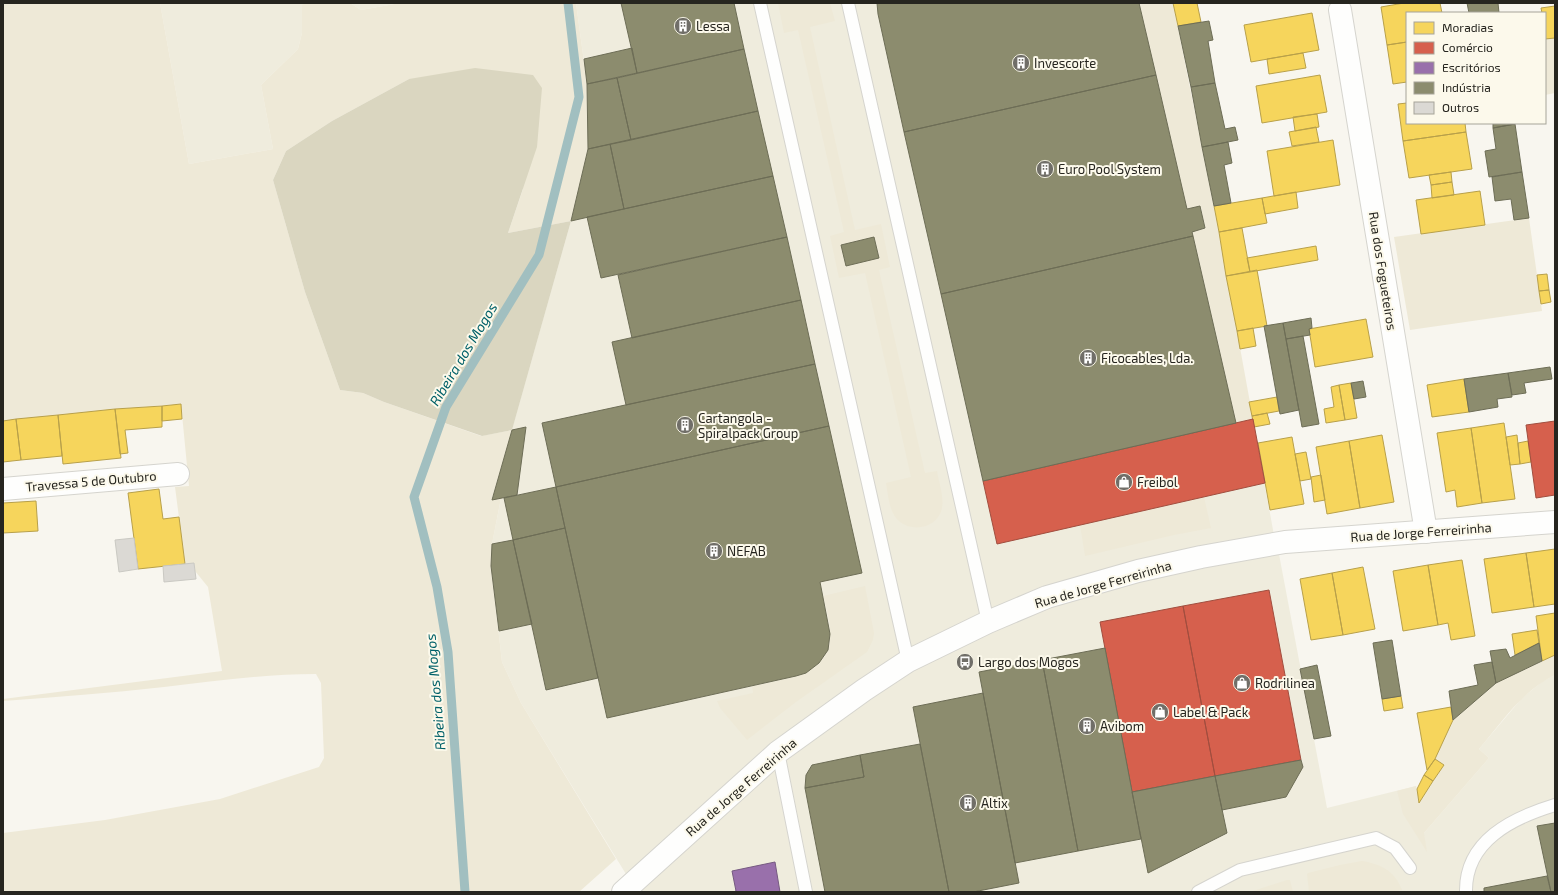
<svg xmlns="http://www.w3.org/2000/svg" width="1558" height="895" viewBox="0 0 1558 895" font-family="'Exo 2',sans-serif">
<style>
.built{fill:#efecdd}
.green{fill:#eee9d7;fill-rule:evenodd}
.forest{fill:#dad6c0}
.homes{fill:#f6d55c;stroke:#b8a04a}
.shops{fill:#d6604d;stroke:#a14e3f}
.offices{fill:#9970ab;stroke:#765a81}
.industry{fill:#8c8c6e;stroke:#6d6d56}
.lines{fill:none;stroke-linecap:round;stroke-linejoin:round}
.stream{stroke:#a1bfc0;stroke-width:9}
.building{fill:#dbd9d4;stroke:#cac9c3}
.service-casing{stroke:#d5d4ce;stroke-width:14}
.minor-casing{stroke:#d5d4ce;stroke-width:24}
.tertiary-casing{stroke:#d5d4ce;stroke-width:24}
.service{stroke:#fefefd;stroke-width:12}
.minor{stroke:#fefefd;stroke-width:22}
.tertiary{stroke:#fefefd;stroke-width:22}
.labels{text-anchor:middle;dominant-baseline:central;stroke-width:4;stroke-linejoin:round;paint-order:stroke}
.poi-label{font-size:13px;fill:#26251f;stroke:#fcf9eb;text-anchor:start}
.street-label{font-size:13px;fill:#26251f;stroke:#fcf9eb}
.water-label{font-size:14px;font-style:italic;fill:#006068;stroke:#fcf9eb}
</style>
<rect width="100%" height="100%" fill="#f8f6ef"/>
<path class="built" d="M160,3h145l-3,3v27l-4,16 -37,36 12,64 -84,15z
M350,3h50l-39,7z
M576,3h563l48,206 13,-3 5,22 -13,4 44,191 17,-4 22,122 -75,12 -299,104 -272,222 -108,-176 -19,-41 -11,-96 1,-22 9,-46 -9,2 79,-279 17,-72 -1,-65z
M1278,549l49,259 89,-22 8,47 65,-75 -10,-9 43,-51 21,-17 12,-6v217h-925l138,-125 116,-83 104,-56 78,-31z"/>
<path class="green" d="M3,3h157l29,161 84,-15 -12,-64 37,-36 4,-16v-28l3,-2h45l11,7 39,-7h176l11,81 1,65 -17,72 -63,12 15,-44 -114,-110 -77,42 -46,30 -13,29 32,112 35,98 23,3 21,9 97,34 31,-6 -20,69 9,-1 -9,46 -1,22 11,96 19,41 95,156 -37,33h-576v-59l102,-13 115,-21 99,-32 5,-9 -3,-75 -5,-9c-50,0 -102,7 -152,13 -54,6 -107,10 -161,14v-2l219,-28 -14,-84 -13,-16 -1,-7h-9l-10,-77 14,-1 -8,-82 -66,5 -112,12z
M778,3h52l5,18 -25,6 45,203 26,-6 9,43 -11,3 46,203 12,-2c2,12 7,25 5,37 -4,21 -33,26 -46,10 -7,-9 -8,-24 -10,-35l25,-6 -46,-204 -26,5 -9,-42 14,-4 -46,-202 -14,3zM874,237l5,21 -33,7 -5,-20z
M1139,3h34l46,229 34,187 -17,4 -44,-191 13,-4 -4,-21 -14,2z
M1555,38v55l-10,2v-56z
M1529,218l13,93 -132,19 -16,-93z
M1204,497l7,31 -37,7 -89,21 -5,-31z
M865,586l9,47 -1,7 -6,12 -71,50 -49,38 -27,-32 -3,-7 36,-8 -1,-7c31,-7 81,-10 78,-54 0,-12 -4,-24 -7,-36z
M1555,655v20c-32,15 -53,47 -76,74l10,9 -65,75 3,19 -24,-38 -6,-23 19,-5 3,17 25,-38 -9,-6 18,-39 43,-37z
M1362,861c19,3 33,10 40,29l-10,2h-83l-2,-18 1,-1 32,-8z
M1287,880h3l3,12h-43z"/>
<path class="forest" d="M475,68l58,7 9,13 -5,59 -29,86 63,-12 -59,209 -30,6 -98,-34 -21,-9 -23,-3 -35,-98 -32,-112 13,-29 46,-30 77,-42z"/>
<path class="homes" d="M1173,3h24l4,19 -23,4z
M1404,3h36l2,10h-35v29l-20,3 -6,-38z
M1555,6v32l-10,1v-26h-3l-1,-5z
M1312,13l7,37 -68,12 -7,-37z
M1407,42v40l-14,2 -6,-39z
M1303,53l3,15 -37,6 -2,-15z
M1320,75l7,37 -65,11 -6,-37z
M1407,103v20h58l1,9 -63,9 -5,-37z
M1317,114l2,13 -24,4 -2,-14z
M1316,127l3,15 -27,4 -3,-14z
M1466,132l6,37 -63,9 -6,-37z
M1333,140l7,45 -66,11 -7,-45z
M1451,172l1,10 -21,3 -2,-10z
M1452,182l2,13 -22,3 -1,-13z
M1480,191l5,34 -64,9 -5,-34z
M1296,192l2,16 -33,6 -3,-16z
M1262,198l5,25 -48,9 -5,-26z
M1242,228l8,44 -24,4 -7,-44z
M1316,246l2,14 -68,12 -3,-14z
M1257,270l10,56 -30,5 -11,-55z
M1547,274l2,16 -10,1 -2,-16z
M1549,290l2,12 -10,2 -2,-13z
M1366,319l7,38 -58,10 -6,-38z
M1253,328l3,18 -16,3 -3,-18z
M1464,379l5,33 -37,5 -5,-32z
M1351,383l6,35 -12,2 -6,-35z
M1339,385l6,35 -19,3 -2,-14 10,-2 -3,-20z
M1277,397l2,14 -27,5 -3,-14z
M181,404l1,15 -20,2v-15z
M162,406v21l-37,3 3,23 -8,1 -5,-45z
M115,409l6,49 -58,6 -5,-49z
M1267,413l3,11 -16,3 -2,-11z
M58,415l4,41 -41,4 -5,-41z
M16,419l5,41 -18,2v-41z
M1504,423l11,76 -33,4 -11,-75z
M1471,428l11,75 -25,4 -2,-17 -9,2 -9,-59z
M1382,435l12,67 -34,6 -11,-67z
M1517,435l3,29 -10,1 -4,-28z
M1292,437l12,67 -34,6 -12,-67z
M1349,441l11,67 -33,6 -11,-67z
M1528,441l3,21 -11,2 -2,-21z
M1306,452l5,27 -11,2 -5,-27z
M1321,475l4,25 -11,2 -3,-25z
M159,489l4,30 16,-2 6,47 -47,5 -10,-76z
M36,501l2,30 -35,2v-30z
M1555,549v55l-21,3 -8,-54z
M1526,553l8,54 -42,6 -8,-54z
M1462,560l13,76 -24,4 -3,-17 -10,2 -10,-60z
M1428,565l10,60 -35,6 -10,-60z
M1363,567l12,62 -32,6 -11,-62z
M1332,573l11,62 -32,5 -11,-61z
M1555,613v42l-13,6 -6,-45z
M1537,630l2,13 -24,12 -3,-21z
M1401,696l2,12 -19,3 -2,-12z
M1451,707l2,13 -18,39 -8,11 -10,-57z
M1435,759l9,6 -11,16 -9,-6z
M1424,775l9,6 -14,22 -2,-14z"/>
<path class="shops" d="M1253,419l12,64 -268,61 -14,-63z
M1555,421v74l-19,3 -10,-73z
M1269,590l32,170 -86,16 -32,-170z
M1183,606l32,170 -83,16 -32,-170z"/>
<path class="offices" d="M775,862l5,30h-47l3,-1 -4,-20z"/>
<path class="industry" d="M621,3h113l10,46 -107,24z
M877,3h262l17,72 -252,57 -26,-118z
M1467,3h31l1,10h-30z
M1209,21l4,19 -5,1 7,42 -24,4 -13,-61z
M632,48l5,25 -50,11 -3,-25z
M744,49l14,62 -127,29 -14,-62z
M1156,75l31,134 13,-3 5,22 -13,4 1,4 -252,58 -37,-162z
M617,78l14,62 -43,9 -1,-65z
M1215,83l10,46 10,-2 3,13 -36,7 -11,-60z
M758,111l15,65 -149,33 -14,-65z
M1493,123h22v1l-22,4z
M1515,124l7,48 -33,5 -4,-26 11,-2 -3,-21z
M1228,142l4,21 -8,2 7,38 -17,3 -12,-59z
M610,144l14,65 -53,12 17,-72z
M1522,172l7,46 -15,2 -3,-21 -16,2 -3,-24z
M773,176l14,61 -186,41 -14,-61z
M1193,236l43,187 -253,58 -42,-187z
M787,237l14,63 -169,38 -14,-63z
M874,237l5,21 -33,8 -5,-21z
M801,300l14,64 -189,41 -14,-63z
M1311,318l1,10 -3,1 1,6 -24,4 -3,-16z
M1283,323l16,87 -19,4 -16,-88z
M1303,336l16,88 -17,3 -16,-88z
M815,364l14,62 -273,61 -14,-64z
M1550,367l2,12 -28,4 2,10 -14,2 -4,-22z
M1508,373l4,24 -15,2 1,8 -29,5 -5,-33z
M1363,381l3,16 -12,2 -3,-16z
M829,426l33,147 -42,9 10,52 -2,16 -9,13 -13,10 -10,3 -189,42 -51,-231z
M526,427l-9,68 -25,5 20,-70z
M556,487l9,41 -52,12 -9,-42z
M565,528l33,150 -52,12 -33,-150z
M513,540l19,84 -33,7 -8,-65 1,-22z
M1392,640l9,56 -19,3 -9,-56z
M1539,643l3,18 -46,22 -6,-32 16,-2 4,9z
M1105,648l36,191 -63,12 -36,-191z
M1042,660l36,191 -63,12 -36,-191z
M1492,662l4,21 -43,37 -4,-29 29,-6 -4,-20z
M1317,665l14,71 -17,3 -14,-70z
M983,693l36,190 -46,9h-24l-36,-185z
M920,744l29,148h-124l-20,-104 59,-11 -4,-22z
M860,755l4,22 -59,11 1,-13 6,-10z
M1301,760l2,7 -17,30 -64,13 -7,-34z
M1215,776l12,57 -79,40 -16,-81z
M1555,823v69h-4l-14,-66z
M1547,876l4,16h-67v-4z"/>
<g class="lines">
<path class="stream" d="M465,892l-17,-240 -11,-65 -23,-90 32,-90 93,-152 40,-158 -11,-94"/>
</g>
<path class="building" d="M134,538l4,31 -19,3 -4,-32z
M194,563l2,16 -32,3 -1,-16z"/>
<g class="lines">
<defs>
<path id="service" d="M760,3l148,658
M848,3l140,619
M778,752l28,140
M1198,892l42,-22 136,-32 19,10 15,20
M1466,892c-1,-51 46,-74 89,-87"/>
<path id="minor" d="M1340,10l86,522
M3,489l175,-15"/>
<path id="tertiary" d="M623,892l155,-140 86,-62 44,-29 80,-39 59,-25 91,-26 63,-14 84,-15 270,-20"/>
</defs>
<use href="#service" class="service-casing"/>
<use href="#minor" class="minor-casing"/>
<use href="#tertiary" class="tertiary-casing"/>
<use href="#service" class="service"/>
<use href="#minor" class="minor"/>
<use href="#tertiary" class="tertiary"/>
</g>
<defs>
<symbol id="building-disc" viewBox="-11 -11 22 22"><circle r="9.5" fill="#706e68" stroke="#fcf9eb"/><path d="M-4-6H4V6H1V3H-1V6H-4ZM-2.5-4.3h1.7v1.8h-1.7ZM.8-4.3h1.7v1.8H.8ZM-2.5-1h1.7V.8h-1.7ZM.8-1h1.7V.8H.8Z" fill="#fff"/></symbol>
<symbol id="shop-disc" viewBox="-11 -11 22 22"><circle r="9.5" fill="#706e68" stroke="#fcf9eb"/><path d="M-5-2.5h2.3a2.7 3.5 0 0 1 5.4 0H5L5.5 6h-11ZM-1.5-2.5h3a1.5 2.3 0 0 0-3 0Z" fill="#fff"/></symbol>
<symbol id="bus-disc" viewBox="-11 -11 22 22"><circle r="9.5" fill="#706e68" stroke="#fcf9eb"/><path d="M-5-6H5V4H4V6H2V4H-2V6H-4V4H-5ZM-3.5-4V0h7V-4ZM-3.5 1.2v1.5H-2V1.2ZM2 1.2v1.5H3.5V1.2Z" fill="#fff"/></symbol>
</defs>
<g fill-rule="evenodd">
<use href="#building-disc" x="673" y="16" width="20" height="20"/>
<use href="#building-disc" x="1011" y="53" width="20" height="20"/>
<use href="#building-disc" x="1035" y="159" width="20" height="20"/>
<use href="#building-disc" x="1078" y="348" width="20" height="20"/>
<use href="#building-disc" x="675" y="415" width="20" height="20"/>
<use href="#shop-disc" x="1114" y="472" width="20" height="20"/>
<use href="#building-disc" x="704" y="541" width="20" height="20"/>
<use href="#bus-disc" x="955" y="652" width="20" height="20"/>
<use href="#shop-disc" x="1232" y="673" width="20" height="20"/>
<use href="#shop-disc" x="1150" y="702" width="20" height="20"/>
<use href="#building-disc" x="1077" y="716" width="20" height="20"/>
<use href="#building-disc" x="958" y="793" width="20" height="20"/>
</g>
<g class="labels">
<g class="poi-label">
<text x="696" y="26">Lessa</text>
<text x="1034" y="63">Invescorte</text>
<text x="1058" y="169">Euro Pool System</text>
<text x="1101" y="358">Ficocables, Lda.</text>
<text x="698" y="418">Cartangola -<tspan x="698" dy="15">Spiralpack Group</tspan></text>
<text x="1137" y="482">Freibol</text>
<text x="727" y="551">NEFAB</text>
<text x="978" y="662">Largo dos Mogos</text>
<text x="1255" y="683">Rodrilinea</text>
<text x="1173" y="712">Label &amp; Pack</text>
<text x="1100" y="726">Avibom</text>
<text x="981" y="803">Altix</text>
</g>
<g class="street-label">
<text transform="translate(1383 271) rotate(81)">Rua dos Fogueteiros</text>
<text transform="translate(91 481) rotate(-5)">Travessa 5 de Outubro</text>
<text transform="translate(1421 532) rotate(-4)">Rua de Jorge Ferreirinha</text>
<text transform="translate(1103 584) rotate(-16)">Rua de Jorge Ferreirinha</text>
<text transform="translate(741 787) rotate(-41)">Rua de Jorge Ferreirinha</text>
</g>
<g class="water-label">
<text transform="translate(463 354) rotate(-59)">Ribeira dos Mogos</text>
<text transform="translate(435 692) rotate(-95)">Ribeira dos Mogos</text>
</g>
</g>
<rect width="1558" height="895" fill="none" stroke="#26251f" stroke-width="8"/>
<rect x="1406" y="12" width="140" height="112" fill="#fcf9eb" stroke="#a6a499"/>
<rect x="1414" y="22" width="20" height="12" fill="#f6d55c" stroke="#a6a499"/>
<text x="1442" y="32" font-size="12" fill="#26251f">Moradias</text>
<rect x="1414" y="42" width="20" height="12" fill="#d6604d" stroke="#a6a499"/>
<text x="1442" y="52" font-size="12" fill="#26251f">Comércio</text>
<rect x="1414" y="62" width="20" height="12" fill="#9970ab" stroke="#a6a499"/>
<text x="1442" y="72" font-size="12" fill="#26251f">Escritórios</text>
<rect x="1414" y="82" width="20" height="12" fill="#8c8c6e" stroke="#a6a499"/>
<text x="1442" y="92" font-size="12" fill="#26251f">Indústria</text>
<rect x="1414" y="102" width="20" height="12" fill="#dbd9d4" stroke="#a6a499"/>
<text x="1442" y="112" font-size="12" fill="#26251f">Outros</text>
</svg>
